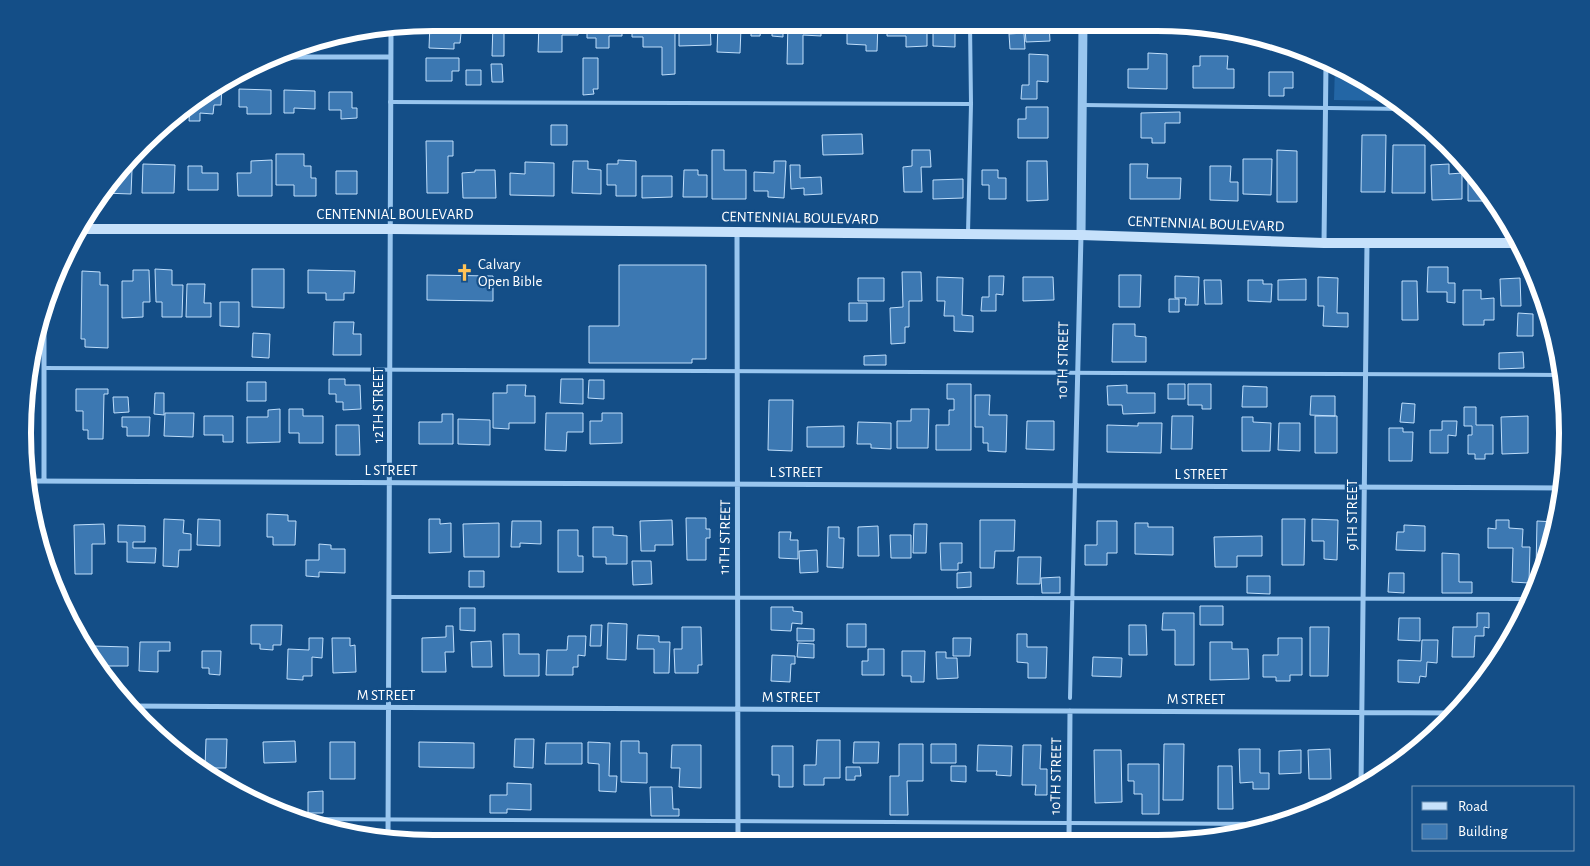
<svg xmlns="http://www.w3.org/2000/svg" width="1590" height="866" viewBox="0 0 1590 866" font-family="'Alegreya Sans',sans-serif">
<style>
.green{fill:#2366a5}
.building{fill:#3c78b2;stroke:#bfdefb}
.lines{fill:none;stroke-linecap:round;stroke-linejoin:round}
.service{stroke:#99c6ef;stroke-width:4}
.minor{stroke:#99c6ef;stroke-width:5}
.tertiary{stroke:#99c6ef;stroke-width:9}
.secondary{stroke:#c6e1fb;stroke-width:10}
.labels{text-anchor:middle;dominant-baseline:central;stroke-width:4.5;stroke-linejoin:round;paint-order:stroke}
.street-label{font-size:15px;fill:#fff;stroke:#144e87}
.poi-label{font-size:15px;fill:#fff;stroke:#144e87;text-anchor:start}
.rim{fill:none;stroke:#fff;stroke-width:6}
</style>
<rect width="100%" height="100%" fill="#144e87"/>
<path class="green" d="M1335,66l27,11 33,24 -61,-1z"/>
<path class="building" d="M430,23h35v10h-4l-1,10h-6v6l-25,-1z
M467,23h20v10h-21z
M493,23h32v9h-21v24h-12z
M539,23h39v12h-16v17h-24z
M587,23h35v13h-13v12h-13v-10h-9z
M632,23l43,2v49l-13,1v-28h-19v-10h-11z
M679,23h31l1,22 -32,1z
M718,23h28v6l-5,-1 -1,25 -23,-1z
M751,23h32v14l-11,-1v-6l-11,-1 -1,7h-9z
M788,23h52l-1,9h-18v4l-18,-1v29h-16z
M847,23h31l-1,28h-11v-6l-19,-1z
M887,23h40v23l-21,1v-11h-19z
M933,23h32v10h-10v14l-22,-1z
M1010,23h39l1,18 -24,1 -1,-14h-15z
M1150,23h24v7l-24,1z
M1024,33l1,16h-15l-1,-15z
M1250,34l14,3 7,3h-21z
M1148,53l19,1v35l-39,-1v-19h20z
M1029,54l19,1v27l-11,-1v18h-16l1,-14h7z
M1200,56h28l-1,13h7v19h-41v-22h7z
M426,58h33v13h-7v10h-26z
M583,58h15v31h-5l1,5 -11,1z
M491,64h11l1,18h-11z
M466,70h15v15h-15z
M1269,72h24v16h-9v8h-15z
M222,87l-1,18h-7l-1,9 -13,-1v8h-11l1,-17z
M239,89l32,1v24h-24v-7h-8z
M284,90l31,1v18l-21,-1v5h-10z
M329,92h23v16h5v10l-16,1v-9h-12z
M1026,107h22v31h-30v-19h8z
M1180,112v11h-15v20h-13v-5h-11v-25z
M551,125h16v20h-16z
M862,134l1,20 -40,1 -1,-20z
M1362,135h24l-1,57h-24z
M426,141h27v15h-5v37h-21z
M1393,145h32v48h-33z
M712,150h12v20h22v29h-34z
M912,150h18l1,17h-10l1,25h-18l-1,-25 9,-1z
M1277,150l20,1v51h-20z
M276,154h28v12h7v12h5v18h-22v-11h-18z
M1243,159h29l-1,36 -28,-1z
M272,160v36h-34l-1,-23h14v-12z
M618,160l18,1v35h-20v-11h-9v-21h11z
M573,161h15v8l13,1v24l-29,-1z
M774,161h12l-2,37 -16,-1v-6h-14v-19l20,1z
M1027,161h20l1,39 -21,1z
M525,162l29,1v33l-44,-1v-22l15,1z
M143,164l32,1 -1,28h-32z
M1130,164h18l-1,14h34l-1,21h-50z
M1449,164v10l13,-1v26l-30,1 -1,-35z
M790,165h10v13l21,-1 1,17 -18,1v-7l-13,1z
M188,166h14v7h16v17h-30z
M1210,166h21l-1,16h8v19l-28,-1z
M1468,167l14,16 12,18h-26z
M125,170h7l-1,24 -28,-1z
M475,170h20l1,28h-33l-1,-25 13,-1z
M684,170h14v5h9v22h-24z
M982,170h16v8h8v21h-17v-14h-7z
M336,171h21v23h-21z
M642,176h30v21l-30,1z
M963,179v19l-30,1v-19z
M619,265h87v94h-14v4h-103v-37h30z
M1428,267h20v16h7v20l-8,-1v-10h-20z
M155,269l17,1v15h11l-1,32h-20v-15h-6z
M252,269h32v39l-32,-1z
M133,270h16l1,32h-7v15l-21,1v-37h11z
M308,270l47,1 -1,22h-10v7h-18v-7h-18z
M82,271l18,1v13h8v63l-23,-1v-8h-4z
M902,272h19l1,29h-13v26h-4v16l-14,1 -1,-36 13,-1z
M427,275l66,1v25l-66,-1z
M1119,275h22l-1,32h-21z
M989,276h15l-1,19 -7,-1v17h-15l1,-14h7z
M1175,276l24,1 -1,28h-13l1,-7h-11z
M937,277l26,1 -1,37 11,1v16l-19,-1v-15h-10l1,-15h-8z
M1023,277h30l1,23 -31,1z
M1318,277l20,1 -1,35h11v14l-25,-1 1,-20h-6z
M858,278h26v23h-26z
M1520,278l1,28h-20l-1,-27z
M1306,279v21h-28v-20z
M1204,280h17l1,24h-17z
M1248,280h15v4h9l-1,18 -23,-1z
M1402,281h15l1,39h-16z
M187,284h18l-1,19h7v14h-25z
M1463,290h18v9l13,-1v22h-10v5h-21z
M1169,299h10v13h-10z
M220,302h19v25l-19,-1z
M849,303h18v18h-18z
M1518,313l15,1v22h-16z
M334,322h20l-1,12h8v21h-28z
M1113,324h22v12l11,1v25h-34z
M253,333l17,1 -1,24 -17,-1z
M1523,352l1,16 -25,1v-16z
M886,355v10h-22v-9z
M329,379h16v6h15l1,24 -18,1v-8h-7v-8h-7z
M561,379h22v25l-23,-1z
M589,380h15v19l-16,-1z
M247,382h19v19h-19z
M947,384h24v66h-35v-25h13v-15h5v-11h-7z
M1168,384h17v15h-17z
M1188,384h23v25h-9v-4h-14z
M507,385h19l-1,11h10v27h-26v6l-16,-1v-35h14z
M1127,385v8h28v20l-32,1 -1,-9h-14l-1,-19z
M1243,386l24,1v20h-25z
M76,389h32v5h-4l-1,45h-15v-9h-5v-19h-7z
M155,393h9v22l-10,-1z
M975,395h15l-1,20h18l-1,37 -18,-1v-8h-5v-16h-8z
M1311,396h24v20l-25,-1z
M113,397h15l1,15 -15,1z
M769,400h24l-1,51 -24,-1z
M1402,403l13,1 -1,19 -14,-1z
M1464,407h12v18h17v29h-8v5h-10v-5h-7v-19h4v-9h-8z
M280,409v33l-33,1v-26h21v-7z
M289,409h14v7h20v27h-24v-10h-10z
M911,409h18l-1,39h-31v-27h14z
M165,413h29l-1,24 -29,-1z
M546,413h37v19h-16l-1,19 -21,-1z
M602,413h20v30l-32,1v-23h12z
M442,414h11v30h-34v-22h23z
M204,416h29v26h-10v-7h-19z
M1172,416h21l-1,33h-21z
M1315,416h22v37h-22z
M1528,416v37l-26,1 -1,-37z
M122,417h28l-1,19h-22v-9h-5z
M1242,417h11v5l18,1 -1,28h-28z
M458,419l32,1v25l-32,-1z
M1027,421h27v29l-28,-1z
M1442,421h15l-1,15 -8,-1v18h-18v-23h12z
M858,422l33,1v26l-20,-1v-4h-14z
M1138,423h24l-1,30 -54,-1v-27l31,1z
M1279,423h21v28l-22,-1z
M336,425h23l1,30h-24z
M844,426v21h-37v-20z
M1389,428h14v4h10l-1,29h-23z
M1559,437h7l-1,17h-6z
M267,514l21,1v6h8l-1,24h-22v-8h-6z
M686,518h20v11h4v9h-4v22h-19z
M164,519l20,1 -1,13 8,1v16h-12l-1,17 -15,-1z
M198,519l22,1v26l-23,-1z
M429,519h11v5l11,-1v29l-22,1z
M1282,519h23l-1,46h-22z
M1312,519l26,1 -1,40 -13,-1v-18h-12z
M672,520l1,25h-18v6h-14l-1,-30z
M980,520h35l-1,31h-19l-1,17h-14z
M1496,520h13v8l14,1 -1,18h8l-1,36 -17,-1 1,-34h-25v-20l8,1z
M512,521h29v23l-21,-1v4h-9z
M1097,521h20v32h-10v12h-22v-20h12z
M1537,521l19,1 -13,48h-7z
M499,523v34h-35l-1,-33z
M1135,523h13v4h25v28l-38,-1z
M104,524l1,20h-13v30h-17l-1,-49z
M914,524h13l-1,29h-13z
M118,525l27,1v16h-12v6h23l-1,15 -28,-1v-20h-9z
M1404,525l21,1v25l-29,-1 1,-18h7z
M878,526l1,30h-21v-29z
M593,527h20v8l14,1v28h-21v-7h-13z
M828,527h11v11h5l-1,30 -16,-1z
M558,530h20v26h5v16h-25z
M779,532h12l-1,8h8v19l-19,-1z
M890,535h21v23h-20z
M1262,536v20h-25v11h-22l-1,-30z
M940,543h22v20h-4v7h-17z
M319,544l12,1v4h14v24l-26,-1v5l-13,-1v-16h13z
M817,550l1,22 -18,1 -1,-22z
M1442,553l17,1v28h13v11h-30z
M1018,557h23l-1,27h-23z
M632,561h19l1,23 -19,1z
M469,571h15v16h-15z
M971,572v15l-14,1v-15z
M1389,573h15v20l-16,-1z
M1247,576h23v18l-23,-1z
M1060,577v16h-18l-1,-15z
M1200,606h23v19h-23z
M771,607h22v4l9,1v12l-10,-1 -1,8 -20,-1z
M460,608h15v23l-15,-1z
M1163,613h31v52h-19v-35h-13z
M1477,613h12v15l-5,-1v9h-9l-1,21h-22l1,-30h24z
M1399,618h21v23l-22,-1z
M608,623l19,1 -1,36 -19,-1z
M847,624h19v23h-19z
M251,625h31l-1,20h-8v5l-13,-1v-5h-9z
M591,625h11l-1,21h-11z
M1129,625h17l1,30h-18z
M446,626h7l1,26h-9l1,20h-24v-34l24,-1z
M682,627h19l1,38h-4v8h-23l-1,-24h8z
M1310,627h19l-1,49h-18z
M797,628l17,1v12h-17z
M503,634h16v20h20v22h-35z
M1017,634h10v13h20l-1,31h-18v-15l-11,-1z
M638,635l21,1v6h11l-1,31h-15v-24h-17z
M568,636h18l-1,20 -7,-1v12h-5v8h-27l1,-25h20z
M309,638h14l-1,20 -10,-1v19h-9v4l-16,-1 1,-30 21,1z
M332,638h18v8l5,-1 1,27 -23,1z
M953,638h18l-1,18h-17z
M1278,638h24v37h-12v6h-14v-4h-13v-22h15z
M1422,640h16l-1,23 -10,-1 -1,15 -6,-1 -1,7 -21,-1v-22l23,1z
M491,641l1,26h-20l-1,-25z
M140,642h30v9h-12v21l-19,-1z
M1210,642h22v7h16l1,30 -39,1z
M798,643l16,1v14l-17,-1z
M93,646l35,1v19h-27l-8,-13z
M868,649h16v26h-22v-14h6z
M1495,649h10l-10,14z
M202,651h19l-1,24 -11,-1v-6h-7z
M902,651h23l-1,31h-13v-6h-9z
M936,652h10v6h11l1,20 -21,1z
M772,655l23,1v8h-4l-1,18 -19,-1z
M1093,657l29,1 -1,19 -29,-1z
M206,739h21l-1,29h-21z
M515,739h19l-1,29 -19,-1z
M817,740h23v38h-16v7h-20v-20h12z
M295,741l1,21 -32,1 -1,-21z
M621,741h18v12h8v30l-26,-1z
M330,742h25v37h-25z
M419,742l55,1v25l-55,-1z
M588,742l22,1 -1,33h8l-1,16 -17,-1v-27l-11,-1z
M854,742h25l-1,21h-25z
M546,743h36v21h-37z
M899,744h24v37h-16l1,34h-18v-39h9z
M931,744h25v19h-25z
M1164,744h20l-1,56h-20z
M672,745h29v43l-22,-1 1,-19h-9z
M978,745l34,1 -1,30 -15,-1 1,-4h-20z
M1023,745h18l-1,24h7v26h-12l1,-10h-14z
M772,746h21v41h-14v-12h-7z
M1239,749h21v24h9v16h-16v-7l-13,1z
M1330,749l1,30h-22l-1,-29z
M1094,750h27l1,52 -27,1z
M1301,750v23l-22,1v-23z
M1412,750l-12,11v-10z
M1128,764h31v50h-17v-20h-8v-13h-6z
M951,766h15v16l-15,-1z
M1218,766h14l1,43h-15z
M846,767h14l1,9h-6v4h-9z
M507,783l24,1v26l-24,-1v4h-17v-18h17z
M650,787h22l1,22h6v7h-28z
M323,791v22h-15v-21z"/>
<g class="lines">
<path class="service" d="M390,102l581,2
M1083,105l323,4
M968,233l3,-129 -1,-81
M44,368l1517,7
M389,597l1141,2
M1070,698l5,-212
M300,819l978,5"/>
<path class="minor" d="M278,57h112
M737,233l1,609
M1324,243l2,-181
M28,481l1536,7
M44,481v-171
M1075,486l6,-251
M128,706l1327,7
M1361,786l6,-543
M388,840l3,-810
M1069,840l1,-129"/>
<path class="tertiary" d="M1081,235l2,-212"/>
<path class="secondary" d="M81,229h310l690,6 243,8h196"/>
</g>
<defs>
<symbol id="church-bare" viewBox="-9 -9 18 18"><path d="M-1.2-6h2.4v3.5h3.3v2.4h-3.3V6h-2.4V-.1h-3.3v-2.4h3.3Z" fill="#ffc357" stroke="#144e87" stroke-width="2.5" paint-order="stroke"/></symbol>
</defs>
<g fill-rule="evenodd">
<use href="#church-bare" x="452" y="260" width="25" height="25"/>
</g>
<g class="labels">
<g class="street-label">
<text x="395" y="214">CENTENNIAL BOULEVARD</text>
<text transform="translate(800 218) rotate(1)">CENTENNIAL BOULEVARD</text>
<text transform="translate(1206 224) rotate(2)">CENTENNIAL BOULEVARD</text>
<text transform="translate(1063 360) rotate(-89)">10TH STREET</text>
<text transform="translate(378 405) rotate(-90)">12TH STREET</text>
<text x="391" y="470">L STREET</text>
<text x="796" y="472">L STREET</text>
<text x="1201" y="474">L STREET</text>
<text transform="translate(1352 515) rotate(-90)">9TH STREET</text>
<text transform="translate(725 537) rotate(-89)">11TH STREET</text>
<text x="386" y="695">M STREET</text>
<text x="791" y="697">M STREET</text>
<text x="1196" y="699">M STREET</text>
<text transform="translate(1056 776) rotate(-89)">10TH STREET</text>
</g>
<g class="poi-label">
<text x="478" y="264">Calvary<tspan x="478" dy="17">Open Bible</tspan></text>
</g>
</g>
<path d="M0 0H1590V866H0ZM433 31H1157A402 402 0 0 1 1559 433V433A402 402 0 0 1 1157 835H433A402 402 0 0 1 31 433V433A402 402 0 0 1 433 31Z" fill="#144e87" fill-rule="evenodd"/>
<path class="rim" d="M433 31H1157A402 402 0 0 1 1559 433V433A402 402 0 0 1 1157 835H433A402 402 0 0 1 31 433V433A402 402 0 0 1 433 31Z"/>
<rect x="1412" y="786" width="162" height="65" fill="#144e87" stroke="#7295b7"/>
<rect x="1422" y="802" width="25" height="8" fill="#c6e1fb" stroke="#7295b7"/>
<text x="1458" y="811" font-size="15" fill="#ffffff">Road</text>
<rect x="1422" y="824" width="25" height="15" fill="#3c78b2" stroke="#7295b7"/>
<text x="1458" y="836" font-size="15" fill="#ffffff">Building</text>
</svg>
